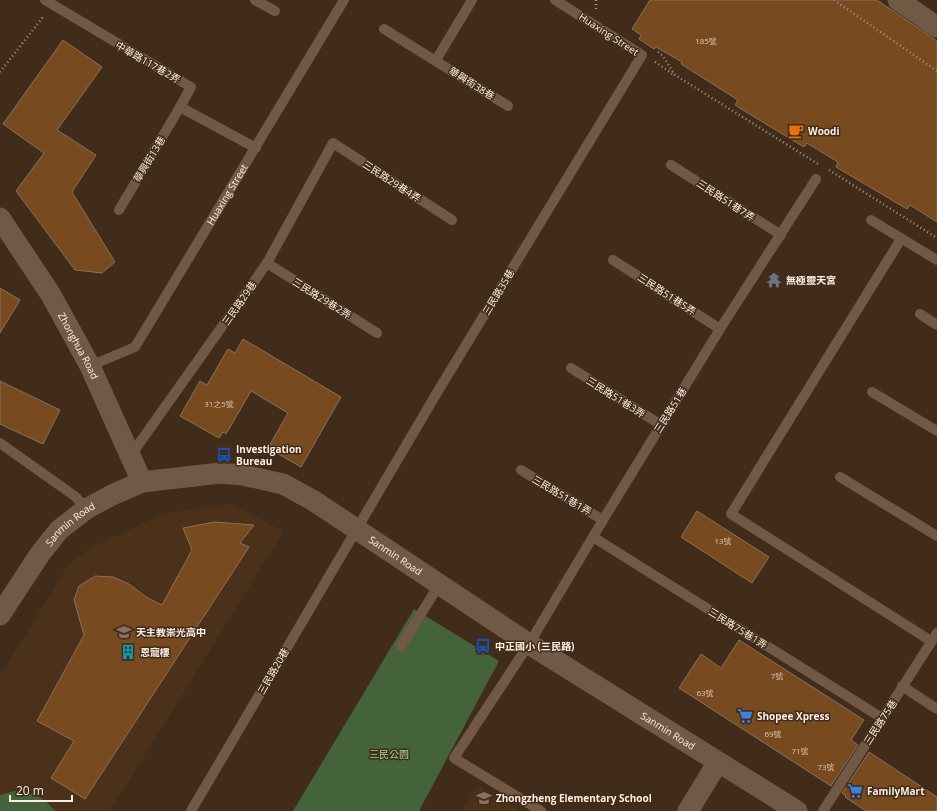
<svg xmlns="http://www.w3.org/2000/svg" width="937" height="811" viewBox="0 0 937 811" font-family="'Open Sans','Noto Sans TC',sans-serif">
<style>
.built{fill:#4b311a}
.green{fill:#45633a}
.building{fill:#774a20;stroke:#89715d}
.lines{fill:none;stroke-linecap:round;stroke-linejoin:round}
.path{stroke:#a49384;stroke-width:2.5;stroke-dasharray:1 3;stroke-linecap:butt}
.service{stroke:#715946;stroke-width:10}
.minor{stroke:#715946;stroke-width:21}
.labels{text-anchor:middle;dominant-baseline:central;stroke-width:3;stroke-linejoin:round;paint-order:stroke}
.number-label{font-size:8px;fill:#dbc5b2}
.street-label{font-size:10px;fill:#fceee3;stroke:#412c1a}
.poi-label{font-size:10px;font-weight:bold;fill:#fceee3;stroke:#412c1a;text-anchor:start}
.park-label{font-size:10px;fill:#a3d990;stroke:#412c1a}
</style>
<rect width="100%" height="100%" fill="#412c1a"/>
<path class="built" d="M229,504l55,27 -174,280h-110v-135l67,-109 18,-16 77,-37z
M478,785l42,26h-58z"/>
<path class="green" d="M414,609l85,52 -80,150h-126z
M14,791c17,1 30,6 41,20h-55v-16z"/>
<path class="building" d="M650,0h227l60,41v181l-27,-17 -3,4 -71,-42 2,-5 -31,-19 -3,4 -53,-32 -16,-10 3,-5 -57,-36 1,-2 -26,-15 -2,2 -15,-10 2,-4 -9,-6z
M63,40l39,27 -45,63 39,25 -24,37 43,70 -13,11 -27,-3 -59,-79 28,-38 -41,-29z
M0,288l20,12 -20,33z
M243,339l98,58 -40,70 -33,-19 20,-35 -37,-22 -25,43 -3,-2 -4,6 -39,-22 20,-35 7,4 21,-36 7,4z
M0,381l60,29 -17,34 -43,-20z
M697,511l72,46 -17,26 -71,-46z
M215,522l39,3 -14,18 9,4 -164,252 -34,-21 23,-37 -37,-20 47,-86 -10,-35 5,-14 16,-10 18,1 16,7 17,13 16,8 30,-55 -9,-22z
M739,640l125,80 -13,20 7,5 -27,41 -152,-98 22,-34 20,14z
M869,752l68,45v14h-71l-21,-14 1,-1 -4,-3z"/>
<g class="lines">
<path class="path" d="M596,0v9
M834,0l103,71
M658,52l5,4 12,19 143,89
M655,62l19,13
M0,72l43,-55
M829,170l108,68"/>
<g class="service">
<path d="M45,0l146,87 -11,20 76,41"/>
<path d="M255,0l20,11"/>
<path d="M384,29l124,77"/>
<path d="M436,60l36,-60"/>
<path d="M671,165l110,70"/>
<path d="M119,210l61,-103"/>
<path d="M871,220l66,40"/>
<path d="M901,239l-170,275 200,127"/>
<path d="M613,260l107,69"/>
<path d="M267,263l110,70"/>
<path d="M920,314l17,11"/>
<path id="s1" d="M90,366l45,-19 209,-347"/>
<path d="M571,368l90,57"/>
<path d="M872,392l65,39"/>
<path d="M0,443l76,54 10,12"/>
<path d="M131,455l136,-192 66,-120 119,77"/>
<path d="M521,470l82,50"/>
<path d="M840,477l97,59"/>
<path d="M593,537l289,181"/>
<path d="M401,646l38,-61"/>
<path d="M902,686l35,23"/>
<path d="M191,811l244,-415 207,-341 -87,-55"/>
<path d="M541,811l-87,-53 75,-114 74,-124 117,-191 96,-150"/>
<path d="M823,811l114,-178"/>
</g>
<g class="minor">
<path d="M898,0l39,27"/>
<path id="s2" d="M0,218l51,77 39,71 52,116"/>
<path id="s3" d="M0,615l40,-61 19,-24 27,-21 26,-14 30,-13 78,-9 23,2 40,9 31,17 215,143 268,167"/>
<path d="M688,811l30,-49"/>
</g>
</g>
<defs>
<symbol id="cafe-bare" viewBox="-9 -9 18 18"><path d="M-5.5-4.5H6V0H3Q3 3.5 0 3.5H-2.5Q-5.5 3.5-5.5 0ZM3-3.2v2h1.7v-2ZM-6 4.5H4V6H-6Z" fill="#e8710a" stroke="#412c1a" stroke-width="2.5" paint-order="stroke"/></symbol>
<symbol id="temple-bare" viewBox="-9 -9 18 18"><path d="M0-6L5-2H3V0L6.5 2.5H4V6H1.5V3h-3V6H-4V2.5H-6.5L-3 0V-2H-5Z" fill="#6b7280" stroke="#412c1a" stroke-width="2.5" paint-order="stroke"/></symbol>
<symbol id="bus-bare" viewBox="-9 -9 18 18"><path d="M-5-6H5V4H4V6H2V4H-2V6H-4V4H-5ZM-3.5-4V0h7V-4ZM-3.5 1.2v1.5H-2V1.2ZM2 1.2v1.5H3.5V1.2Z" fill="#1a4fb4" stroke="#412c1a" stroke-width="2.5" paint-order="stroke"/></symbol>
<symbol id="school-bare" viewBox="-9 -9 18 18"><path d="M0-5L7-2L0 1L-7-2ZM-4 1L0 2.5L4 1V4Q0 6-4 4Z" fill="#8d6e63" stroke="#412c1a" stroke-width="2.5" paint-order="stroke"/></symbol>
<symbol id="building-bare" viewBox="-9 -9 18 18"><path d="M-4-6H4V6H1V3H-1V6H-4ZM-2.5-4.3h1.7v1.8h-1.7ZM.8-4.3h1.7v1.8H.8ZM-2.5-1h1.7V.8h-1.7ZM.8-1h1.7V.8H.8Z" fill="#0f9aa8" stroke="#412c1a" stroke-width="2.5" paint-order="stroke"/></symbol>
<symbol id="supermarket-bare" viewBox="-9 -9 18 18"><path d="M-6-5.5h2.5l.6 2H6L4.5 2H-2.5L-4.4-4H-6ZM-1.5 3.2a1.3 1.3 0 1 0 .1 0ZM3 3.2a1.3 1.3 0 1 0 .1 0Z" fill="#3f7fe0" stroke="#412c1a" stroke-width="2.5" paint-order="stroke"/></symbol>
</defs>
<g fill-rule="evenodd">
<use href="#cafe-bare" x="785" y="120" width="22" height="22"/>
<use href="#temple-bare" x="763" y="269" width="22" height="22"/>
<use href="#bus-bare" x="213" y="444" width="22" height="22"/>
<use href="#school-bare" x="113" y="621" width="22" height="22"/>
<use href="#bus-bare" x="472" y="635" width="22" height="22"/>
<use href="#building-bare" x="117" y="641" width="22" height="22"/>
<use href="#supermarket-bare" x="734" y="705" width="22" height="22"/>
<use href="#supermarket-bare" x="844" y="780" width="22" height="22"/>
<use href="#school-bare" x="473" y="787" width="22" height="22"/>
</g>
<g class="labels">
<g class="number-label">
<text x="706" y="40">185號</text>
<text x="219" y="403">31之5號</text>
<text x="723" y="540">13號</text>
<text x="777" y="675">7號</text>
<text x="705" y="692">63號</text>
<text x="773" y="733">69號</text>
<text x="800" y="750">71號</text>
<text x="826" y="766">73號</text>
</g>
<g class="street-label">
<text transform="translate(609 34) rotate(33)">Huaxing Street</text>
<text transform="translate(148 62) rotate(30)">中華路117巷2弄</text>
<text transform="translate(472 83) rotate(32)">華興街38巷</text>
<text transform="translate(149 159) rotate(-59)">華興街13巷</text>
<text transform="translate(392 181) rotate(33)">三民路29巷4弄</text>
<text stroke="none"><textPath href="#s1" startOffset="227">Huaxing Street</textPath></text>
<text transform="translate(726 200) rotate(33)">三民路51巷7弄</text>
<text transform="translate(498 292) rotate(-59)">三民路35巷</text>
<text transform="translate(667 294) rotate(33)">三民路51巷5弄</text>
<text transform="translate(322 298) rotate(32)">三民路29巷2弄</text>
<text transform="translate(239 303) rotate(-55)">三民路29巷</text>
<text stroke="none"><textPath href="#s2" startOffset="150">Zhonghua Road</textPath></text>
<text transform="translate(616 397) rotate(32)">三民路51巷3弄</text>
<text transform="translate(670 410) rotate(-58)">三民路51巷</text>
<text transform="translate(562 495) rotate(31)">三民路51巷1弄</text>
<text stroke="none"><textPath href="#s3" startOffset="116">Sanmin Road</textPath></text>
<text stroke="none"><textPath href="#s3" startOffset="476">Sanmin Road</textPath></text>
<text transform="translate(738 628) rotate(32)">三民路75巷1弄</text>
<text transform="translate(273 671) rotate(-60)">三民路20巷</text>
<text transform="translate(880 722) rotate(-57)">三民路75巷</text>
<text stroke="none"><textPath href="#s3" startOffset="800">Sanmin Road</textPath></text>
</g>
<g class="poi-label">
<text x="808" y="131">Woodi</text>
<text x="786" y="280">無極靈天宮</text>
<text x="236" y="449">Investigation<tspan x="236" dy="12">Bureau</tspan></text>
<text x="136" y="632">天主教崇光高中</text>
<text x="495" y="646">中正國小 (三民路)</text>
<text x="140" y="652">恩寵樓</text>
<text x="757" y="716">Shopee Xpress</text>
<text x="867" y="791">FamilyMart</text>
<text x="496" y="798">Zhongzheng Elementary School</text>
</g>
<g class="park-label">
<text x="389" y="754">三民公園</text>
</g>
</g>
<path d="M10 795v6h62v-6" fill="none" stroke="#fceee3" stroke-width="2"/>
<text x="16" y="795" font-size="12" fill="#fceee3" stroke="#412c1a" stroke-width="3" paint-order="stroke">20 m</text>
</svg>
